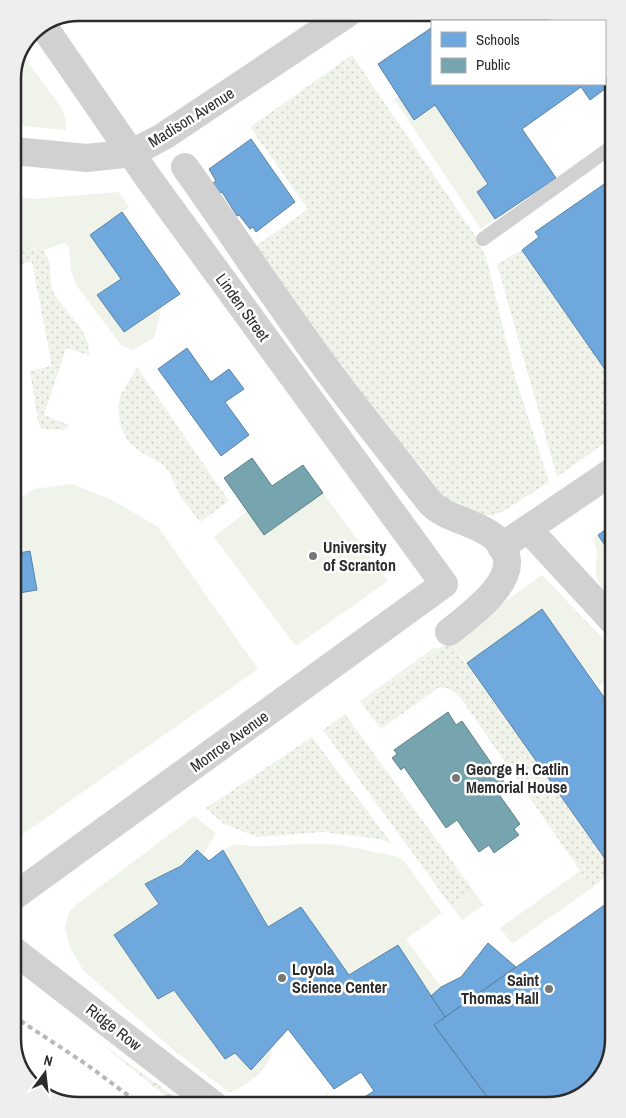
<svg xmlns="http://www.w3.org/2000/svg" width="626" height="1118" viewBox="0 0 626 1118" font-family="'Archivo Narrow',sans-serif">
<style>
.grass{fill:url(#grass-dots)}
.forest{fill:url(#forest-crowns)}
.garden{fill:#f0f3ea}
.schools{fill:#6fa8dc;stroke:#5b83a7}
.public{fill:#76a5af;stroke:#608188}
.lines{fill:none;stroke-linecap:round;stroke-linejoin:round}
.lane{stroke:#d1d1d1;stroke-width:14}
.street{stroke:#d1d1d1;stroke-width:28}
.rail{stroke:#b8b8b8;stroke-width:4;stroke-dasharray:5 4;stroke-linecap:butt}
.poi-dot{fill:#767676;stroke:#fff;stroke-width:2}
.labels{text-anchor:middle;dominant-baseline:central;stroke-width:5;stroke-linejoin:round;paint-order:stroke}
.street-label{font-size:16px;fill:#2c2c2c;stroke:#fff}
.poi-label{font-size:16px;font-weight:bold;fill:#2c2c2c;stroke:#fff;text-anchor:start}
.rim{fill:none;stroke:#2c2c2c;stroke-width:2.5}
</style>
<defs>
<pattern id="grass-dots" width="8" height="8" patternUnits="userSpaceOnUse" patternTransform="scale(1.25)"><rect width="8" height="8" fill="#f0f3ea"/><path d="M2 2h.1M6 6h.1" fill="none" stroke="#ced0c9" stroke-width="1.8" stroke-linecap="round"/></pattern>
<pattern id="forest-crowns" width="20" height="18" patternUnits="userSpaceOnUse" patternTransform="scale(1.25)"><rect width="20" height="18" fill="#f0f3ea"/><path d="M2 6a3 3 0 1 1 6 0M12 15a3 3 0 1 1 6 0" fill="none" stroke="#ced0c9"/></pattern>
</defs>
<rect width="100%" height="100%" fill="#fff"/>
<path class="grass" d="M352,55l122,179 12,23 29,120 34,105 -47,30 -9,3 -12,1 -32,-13 -27,-35 -90,-104 -80,-115 56,-40 -58,-82z
M13,245l31,5c2,6 6,12 6,18 1,10 0,19 5,27 11,18 36,37 34,60l-23,-7 -22,67 25,10 -5,5 -23,-1 -3,-8 -8,-50 22,-5 -20,-104 -19,3z
M522,250l91,131v16l-9,7 9,13v20l-56,40 -60,-213z
M137,367l92,134 -29,21 -20,-26 -11,-24 -7,-8 -23,-13 -12,-11 -6,-13 -3,-17 2,-14z
M450,641l163,229 -21,18 -132,-191c-8,-6 -12,-11 -22,-9l-57,41 -19,-25z
M345,714l128,176 -22,16 -128,-176z
M312,737l80,107 -12,-5 -57,-7 -66,5 -33,-13 -18,-16z"/>
<path class="forest" d="M94,1038l89,65 3,2h-10z"/>
<path class="garden" d="M22,54l40,55 4,10v11l-53,-5v-50z
M400,96l14,23 21,-14 53,79 -11,8 18,27 -14,10 -87,-130z
M119,192l10,15 -39,28 31,44 -23,16 26,37 38,-26 -8,32 -21,12 -12,-5 -45,-60 -5,-15 -2,-23 -5,-4 -20,7 -31,-5v-49l21,3z
M72,484l40,16 46,27 100,142 -245,172v-247l24,-4 -7,-39 -10,1 -5,-51 19,-12z
M323,493l65,88 -92,65 -82,-109 33,-26 17,24z
M598,535l14,21 1,49c-6,-9 -13,-17 -16,-28 -4,-15 5,-24 -5,-38z
M542,575l71,74v27l-14,11 -57,-78 -75,54 -17,-22z
M435,647l3,2 -76,55 -2,-3z
M194,816l22,17 -14,23 -6,-5 -15,15 -35,18 13,20 -45,31 44,64 16,-9 51,69 10,-6 16,17 22,-25c-2,25 -23,37 -43,48l-53,-40 -94,-83 -13,-22 -5,-21 4,-15 8,-8z
M236,844c29,6 55,-2 85,0 24,0 50,8 74,12l9,5 38,52 -36,26 35,48 -10,9 -34,-51 -48,30 -48,-68 -33,20 -45,-77z
M580,871l12,17 -80,56 -12,-16z
M473,890l11,15 -22,15 -11,-14z
M328,1092v5l5,8h-20z"/>
<path class="schools" d="M470,13h81l16,5 2,3h-112z
M431,28l1,56h173v-36l2,2 6,33 -23,17 -9,-13 -59,42 34,49 -61,41 -18,-27 11,-8 -53,-79 -21,15 -36,-56z
M251,139l44,63 -39,30 -3,-5 -3,2 -11,-14 -2,1 -15,-24 -2,1 -7,-10 3,-2 -7,-12z
M613,178v203l-91,-131 17,-13 -4,-5z
M122,212l58,82 -56,38 -27,-37 24,-16 -31,-44z
M187,348l24,34 18,-13 15,20 -19,13 24,33 -28,21 -63,-87z
M613,524v55l-2,-7 1,-16 -14,-21z
M30,551l7,39 -24,4v-40z
M542,609l71,101v160l-146,-207z
M197,850l12,11 14,-11 45,77 33,-20 48,68 49,-30 47,72 -11,8 59,80h-132l-3,-4 16,-10 -13,-19 -27,17 -46,-60 -37,41 -16,-17 -10,6 -51,-69 -16,9 -44,-64 45,-31 -14,-20 36,-18z
M613,899v112l-2,2 2,4v22l-11,36 -26,24 -30,7 -53,-1 -59,-80z
M488,943l28,24 -71,50 -14,-21 10,-9 20,-10z"/>
<path class="public" d="M252,458l20,28 31,-21 20,28 -59,42 -40,-57z
M448,712l8,13 6,-4 45,65 -9,7 22,31 -6,5 5,6 -25,18 -5,-8 -10,7 -22,-32 -11,8 -42,-61 -3,3 -9,-12 5,-4 -3,-4z"/>
<g class="lines">
<path class="lane" d="M483,239l130,-93"/>
<path class="street" d="M13,151l74,7 45,-5 32,-17 184,-123
M185,167c52,73 101,149 155,220 29,38 59,76 89,114 19,24 73,21 78,59 3,27 -40,58 -58,72
M528,529l85,92
M501,547l112,-76
M13,897l431,-313 -295,-405 -105,-152
M13,950l201,155"/>
<path class="rail" d="M13,1016l73,48 55,41"/>
</g>
<g class="poi-dot">
<circle cx="313" cy="556" r="5"/>
<circle cx="456" cy="778" r="5"/>
<circle cx="282" cy="978" r="5"/>
<circle cx="549" cy="989" r="5"/>
</g>
<g class="labels">
<g class="street-label">
<text transform="translate(191 117) rotate(-32)">Madison Avenue</text>
<text transform="translate(243 307) rotate(54)">Linden Street</text>
<text transform="translate(229 741) rotate(-36)">Monroe Avenue</text>
<text transform="translate(114 1027) rotate(38)">Ridge Row</text>
</g>
<g class="poi-label">
<text x="323" y="547">University<tspan x="323" dy="18">of Scranton</tspan></text>
<text x="466" y="769">George H. Catlin<tspan x="466" dy="18">Memorial House</tspan></text>
<text x="292" y="969">Loyola<tspan x="292" dy="18">Science Center</tspan></text>
<text x="539" y="980" text-anchor="end">Saint<tspan x="539" dy="18">Thomas Hall</tspan></text>
</g>
</g>
<path d="M0 0H626V1118H0ZM79 21H547A58 58 0 0 1 605 79V1039A58 58 0 0 1 547 1097H79A58 58 0 0 1 21 1039V79A58 58 0 0 1 79 21Z" fill="#eee" fill-rule="evenodd"/>
<path class="rim" d="M79 21H547A58 58 0 0 1 605 79V1039A58 58 0 0 1 547 1097H79A58 58 0 0 1 21 1039V79A58 58 0 0 1 79 21Z"/>
<rect x="431" y="20" width="175" height="65" fill="#ffffff" stroke="#ababab"/>
<rect x="441" y="32" width="25" height="15" fill="#6fa8dc" stroke="#ababab"/>
<text x="476" y="45" font-size="15" fill="#2c2c2c">Schools</text>
<rect x="441" y="58" width="25" height="15" fill="#76a5af" stroke="#ababab"/>
<text x="476" y="70" font-size="15" fill="#2c2c2c">Public</text>
<g transform="translate(45 1073) rotate(15)" stroke="#ffffff" stroke-width="4" paint-order="stroke">
<path d="M0-4L9 19L0 12L-9 19Z" fill="#2c2c2c"/>
<text y="-8" font-size="14" font-weight="bold" text-anchor="middle" fill="#2c2c2c">N</text>
</g>
</svg>
